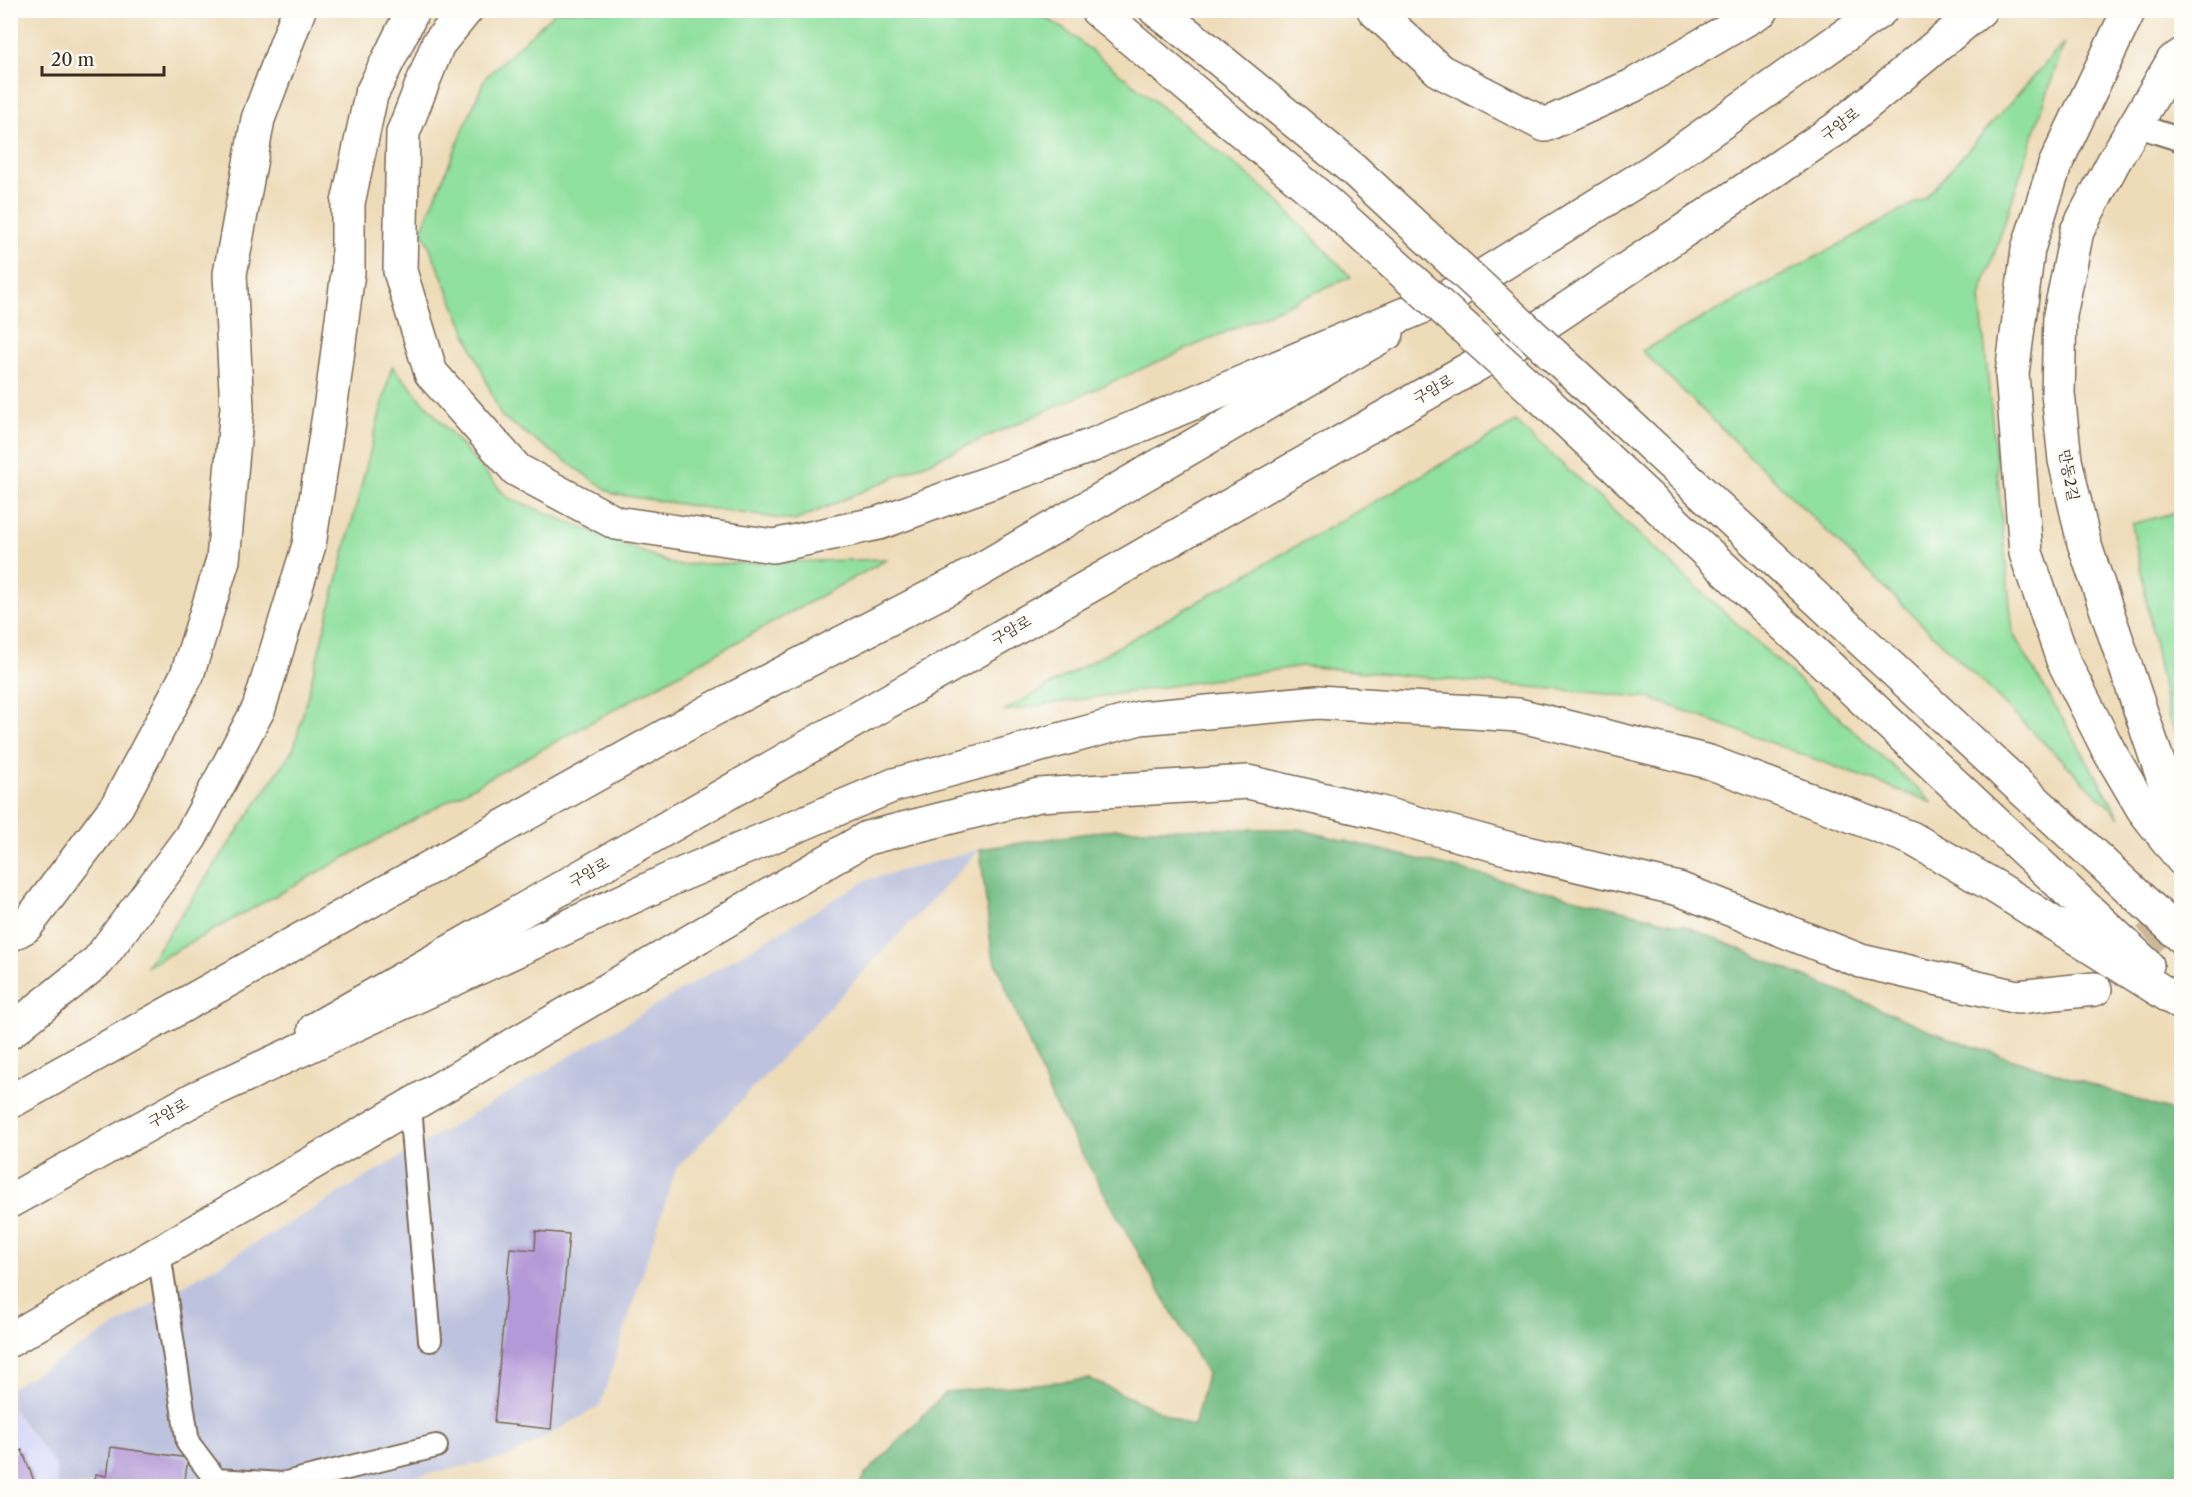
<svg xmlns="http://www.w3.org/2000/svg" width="2192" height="1497" viewBox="0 0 2192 1497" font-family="'Libre Caslon Text','Noto Serif KR',serif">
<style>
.built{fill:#d5d8f9}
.industrial{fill:#bdc3de}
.green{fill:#90e09f;stroke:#66855e;stroke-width:1.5}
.forest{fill:#74be86;stroke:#587452;stroke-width:1.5}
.building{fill:#b399d7}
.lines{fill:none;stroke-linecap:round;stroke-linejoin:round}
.street-tunnel{stroke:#cab89a;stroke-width:33;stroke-dasharray:33 16;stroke-linecap:butt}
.lane-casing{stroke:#7a6854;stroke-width:26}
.street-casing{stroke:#7a6854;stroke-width:36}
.primary-casing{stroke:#7a6854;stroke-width:36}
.highway-casing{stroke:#7a6854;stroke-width:36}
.lane{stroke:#fff;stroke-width:22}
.street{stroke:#fff;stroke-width:33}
.primary{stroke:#fff;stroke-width:33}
.highway{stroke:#fff;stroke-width:33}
.highway-bridge-casing{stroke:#7a6854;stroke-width:36;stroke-linecap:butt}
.highway-bridge{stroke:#fff;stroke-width:33}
.labels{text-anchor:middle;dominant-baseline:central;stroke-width:5;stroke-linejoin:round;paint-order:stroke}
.street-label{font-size:15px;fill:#3b2a1e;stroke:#fdfcf7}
</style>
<rect width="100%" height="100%" fill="#fdfcf7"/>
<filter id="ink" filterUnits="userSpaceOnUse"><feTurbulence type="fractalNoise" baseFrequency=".0167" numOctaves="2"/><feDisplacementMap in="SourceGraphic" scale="12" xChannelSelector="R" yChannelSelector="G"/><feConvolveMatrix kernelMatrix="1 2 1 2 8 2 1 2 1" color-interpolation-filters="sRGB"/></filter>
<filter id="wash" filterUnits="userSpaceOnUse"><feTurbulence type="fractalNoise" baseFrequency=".008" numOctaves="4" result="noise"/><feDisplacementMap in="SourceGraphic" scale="24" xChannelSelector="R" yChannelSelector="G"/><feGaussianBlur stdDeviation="1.35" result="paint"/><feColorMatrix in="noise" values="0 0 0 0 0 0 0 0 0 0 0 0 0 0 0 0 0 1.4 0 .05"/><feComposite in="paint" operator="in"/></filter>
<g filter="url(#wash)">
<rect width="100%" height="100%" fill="#eedcb9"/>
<path class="built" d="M10,1407l46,59 1,20h-46z"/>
<path class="industrial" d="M980,849l-304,320 -76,237 -91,51 -138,29h-314l-1,-20 -45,-59v-19l856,-508z"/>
<path class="green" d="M556,11h480l29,19 204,162 82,85 -556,244 -182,-27 -112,-78 -79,-187 63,-151z
M2064,43l-84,254 33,337 107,183 -478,-466 283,-153z
M392,366l115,131 168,68 213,-6 -742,408 148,-219z
M1516,422l417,381 -283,-105 -348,-32 -298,45z
M2181,511h1l-1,231 -12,-23 -37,-195z"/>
<path class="forest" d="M1116,829h182l388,97 262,112 233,76v372h-1322l5,-10 82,-84 144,-13 104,48 13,-53 -153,-270 -62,-150 -12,-105z"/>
<g id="blocks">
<path class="building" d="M536,1231l33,3 -18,195 -57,-6 16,-175 25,2z
M111,1447l77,11 -4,28h-90l2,-12 11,2z
M22,1450l14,36h-26v-31z"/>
</g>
</g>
<g filter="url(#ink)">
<use href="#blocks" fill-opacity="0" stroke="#7a6854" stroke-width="1.5"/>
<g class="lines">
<path class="street-tunnel" d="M2112,973l70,-64"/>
<defs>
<path id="lane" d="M2135,125l47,15
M410,1107l20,233
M159,1253l29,190 28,37 66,4 154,-38"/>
<path id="street" d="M1374,10l66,61 105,54 87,-39 130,-76
M2182,55l-9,6 -59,100 -37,70 -17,84 -2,78 7,67 19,83 93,276 5,6
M10,935l16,-9 91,-120 70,-131 36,-115 14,-152 -7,-134 28,-155 41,-109
M10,1340l857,-502 172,-43 209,-13 129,30 133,37 169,40 182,72 156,36 78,-8"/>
<path id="primary" d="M1450,296l204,-126 227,-160
M315,1029l1210,-692 311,-208 144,-119
M10,1102l700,-391 246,-127 431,-251"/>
<path id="highway" d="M466,10l-28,34 -35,89 -3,138 31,102 86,97 99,53 157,23 106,-23 214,-78 362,-152
M1097,10l224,188
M1156,10l47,36 151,124
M2129,10l-74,155 -27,84 -16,125 14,179 37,107 46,91 34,58 39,50
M1571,371l611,566
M1540,396l607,569
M10,1032l88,-71 92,-123 69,-130 50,-163 24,-156 15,-117v-69l23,-108 42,-85
M10,1201l184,-102 479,-221 221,-93 246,-67 178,-16 200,13 191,47 202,76 83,48 188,118"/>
</defs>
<use href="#lane" class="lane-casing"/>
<use href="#street" class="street-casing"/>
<use href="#primary" class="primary-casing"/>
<use href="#highway" class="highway-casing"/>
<use href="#lane" class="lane"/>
<use href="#street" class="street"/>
<use href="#primary" class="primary"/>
<use href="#highway" class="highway"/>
<defs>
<path id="highway-bridge" d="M1354,170l217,201
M1321,198l219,198"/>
</defs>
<use href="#highway-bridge" class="highway-bridge-casing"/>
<use href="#highway-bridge" class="highway-bridge"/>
</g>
</g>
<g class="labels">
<g class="street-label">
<text transform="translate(1840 124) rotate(-37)">구암로</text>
<text transform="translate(1433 389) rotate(-30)">구암로</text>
<text transform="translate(2069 475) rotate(79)">만동2길</text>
<text transform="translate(1011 630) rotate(-30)">구암로</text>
<text transform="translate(589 872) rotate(-30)">구암로</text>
<text transform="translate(168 1113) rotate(-29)">구암로</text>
</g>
</g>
<rect width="2192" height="1497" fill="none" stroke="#fdfcf7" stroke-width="36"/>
<path d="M42 66v9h122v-9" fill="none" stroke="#3b2a1e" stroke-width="3"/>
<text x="51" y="66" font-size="18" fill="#3b2a1e" stroke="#fdfcf7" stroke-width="4.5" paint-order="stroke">20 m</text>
</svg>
